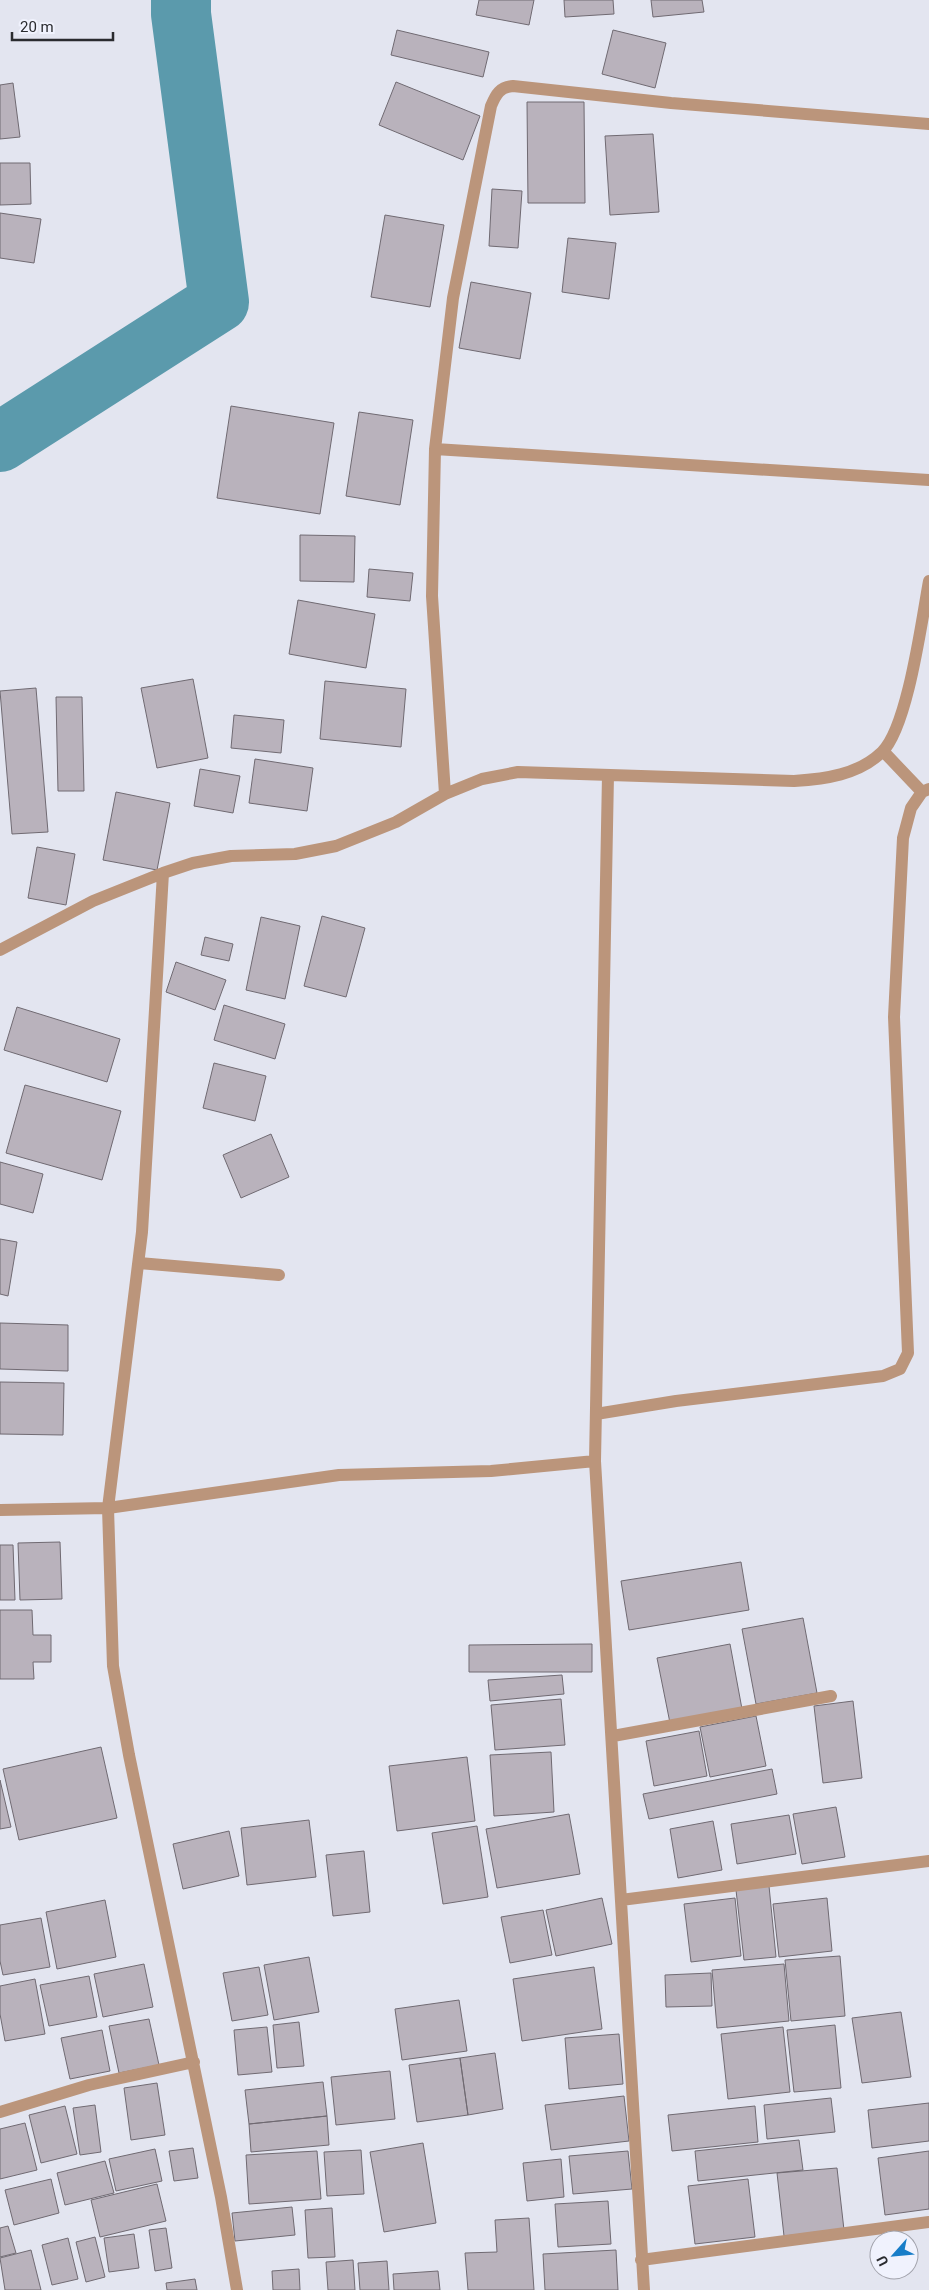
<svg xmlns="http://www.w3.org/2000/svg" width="929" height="2290" viewBox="0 0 929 2290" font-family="Roboto,sans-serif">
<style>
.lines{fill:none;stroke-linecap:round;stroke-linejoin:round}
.river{stroke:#5b9aac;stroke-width:60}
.building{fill:#b9b2bc;stroke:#706a72}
.minor{stroke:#bb957b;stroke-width:12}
</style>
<rect width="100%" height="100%" fill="#e3e5f0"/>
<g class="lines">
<path class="river" d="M0,442l219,-140 -38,-288v-14"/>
</g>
<path class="building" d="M479,0h55l-5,25 -53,-10z
M564,0h49l1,14 -49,3z
M651,0h51l2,12 -51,5z
M397,30l92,22 -6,25 -92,-22z
M613,30l53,13 -11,45 -53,-14z
M396,82l84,34 -17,44 -84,-35z
M13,83l7,54 -20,2v-54z
M527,102h57l1,101h-57z
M653,134l6,78 -49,3 -5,-79z
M0,163h30l1,41 -31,1z
M492,189l30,2 -4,57 -29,-2z
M0,213l41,6 -7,44 -34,-5z
M385,215l59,10 -14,82 -59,-10z
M568,238l48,5 -7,56 -47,-7z
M471,282l60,11 -11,66 -61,-11z
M231,406l103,17 -14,91 -103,-16z
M359,412l54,8 -13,85 -54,-9z
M300,535l55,1 -1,46 -54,-1z
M369,569l44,4 -3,28 -43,-4z
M298,600l77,14 -9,54 -77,-14z
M193,679l15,79 -51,10 -16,-80z
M325,681l81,8 -5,58 -81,-8z
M36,688l12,144 -36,2 -12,-143z
M56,697h26l2,94h-26z
M234,715l50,5 -3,33 -50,-5z
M255,759l58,9 -6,43 -58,-8z
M200,769l40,7 -7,37 -39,-7z
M116,792l54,11 -13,67 -54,-10z
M37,847l38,7 -9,51 -38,-7z
M322,916l43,12 -19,69 -42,-11z
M261,917l39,9 -15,73 -39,-9z
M205,937l28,7 -4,17 -28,-6z
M176,962l50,18 -11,30 -49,-18z
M224,1005l61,19 -10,35 -61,-19z
M17,1007l103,32 -13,43 -103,-32z
M214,1063l52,13 -11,45 -52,-13z
M25,1085l96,26 -19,69 -96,-27z
M271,1134l18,43 -48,21 -18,-43z
M0,1162l43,12 -10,39 -33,-9z
M0,1239l17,3 -9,54 -8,-2z
M0,1323l68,2v46l-68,-2z
M0,1382l64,1 -1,52 -63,-1z
M60,1542l2,57 -42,1 -2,-57z
M0,1545h13l2,55h-15z
M741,1562l8,48 -120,20 -8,-49z
M0,1610h32l1,25h18v27h-18l1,17h-34z
M803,1618l14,75 -61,11 -14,-75z
M592,1644v28h-123v-27z
M730,1644l12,65 -72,14 -13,-65z
M562,1675l2,19 -74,7 -2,-21z
M561,1699l4,46 -70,5 -4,-45z
M853,1701l9,77 -39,5 -9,-77z
M756,1716l10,50 -56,11 -10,-50z
M699,1731l8,45 -53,10 -8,-45z
M101,1747l16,71 -98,22 -16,-71z
M551,1752l3,60 -60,4 -4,-61z
M467,1757l8,64 -78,10 -8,-65z
M772,1769l5,25 -128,25 -6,-25z
M0,1780l11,47 -11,2z
M836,1807l9,50 -43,7 -9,-50z
M569,1814l11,60 -83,14 -11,-59z
M789,1815l7,39 -59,10 -6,-40z
M309,1820l7,57 -69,8 -6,-57z
M713,1821l9,49 -44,8 -8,-49z
M477,1826l11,71 -45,7 -11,-71z
M229,1831l10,45 -56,13 -10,-45z
M364,1851l6,61 -37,4 -7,-61z
M769,1886l7,71 -32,3 -8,-70z
M602,1898l10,46 -56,12 -10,-46z
M735,1898l6,58 -50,6 -7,-58z
M827,1898l5,53 -53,6 -6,-53z
M105,1900l11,57 -59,12 -11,-57z
M543,1910l9,45 -42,8 -9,-46z
M41,1918l9,49 -47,8 -3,-14v-36z
M840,1956l5,60 -54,5 -6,-61z
M309,1957l10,55 -45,8 -10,-55z
M144,1964l9,43 -50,10 -9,-43z
M784,1964l5,57 -72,7 -5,-58z
M259,1967l9,48 -36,6 -9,-48z
M594,1967l8,62 -80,12 -9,-62z
M711,1973l1,33 -46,1 -1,-32z
M89,1976l8,41 -48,9 -9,-41z
M35,1979l10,55 -40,7 -5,-27v-28z
M459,2000l8,51 -65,9 -7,-51z
M901,2012l10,65 -49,6 -10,-65z
M149,2019l10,46 -40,8 -10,-47z
M299,2022l5,44 -27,2 -4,-43z
M835,2025l6,63 -47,4 -7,-62z
M267,2027l5,45 -34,3 -4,-45z
M783,2027l7,65 -62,7 -7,-65z
M102,2030l8,41 -40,8 -9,-41z
M619,2034l4,50 -54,5 -4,-51z
M495,2053l8,56 -35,6 -8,-57z
M460,2058l8,57 -51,7 -8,-57z
M390,2071l5,48 -59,6 -5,-48z
M323,2082l4,34 -78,8 -4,-34z
M157,2083l8,52 -34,5 -7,-52z
M624,2096l5,45 -78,9 -6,-45z
M831,2098l4,34 -68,7 -3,-34z
M929,2103v38l-57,7 -4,-38z
M95,2105l6,47 -21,3 -7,-47z
M65,2106l12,48 -36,9 -12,-48z
M755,2106l3,36 -86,9 -4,-36z
M327,2116l2,29 -78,7 -2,-28z
M25,2123l12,47 -37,9v-50z
M799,2140l4,30 -105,11 -3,-30z
M423,2143l13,80 -52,9 -14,-80z
M193,2148l5,30 -24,3 -5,-30z
M155,2149l7,32 -46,10 -7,-32z
M361,2150l3,44 -37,2 -3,-44z
M317,2151l4,48 -72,5 -3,-49z
M628,2151l4,38 -59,5 -4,-38z
M929,2151v58l-44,6 -7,-57z
M561,2159l3,38 -37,4 -4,-38z
M105,2161l9,32 -49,12 -8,-32z
M837,2168l7,62 -60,6 -7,-63z
M51,2179l8,34 -45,12 -9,-35z
M748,2179l7,58 -60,7 -7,-58z
M157,2184l9,37 -66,16 -9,-37z
M608,2201l3,43 -53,3 -3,-43z
M292,2207l3,28 -60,6 -3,-28z
M332,2208l3,49 -27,1 -3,-48z
M529,2218l5,72h-66l-3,-37 32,-1 -2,-32z
M8,2226l8,27 -16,4v-29z
M166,2228l6,40 -17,3 -6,-41z
M134,2234l5,34 -30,4 -5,-34z
M95,2237l10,40 -19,5 -10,-40z
M68,2238l10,41 -26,6 -10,-40z
M31,2250l10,40h-36l-5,-32z
M616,2250l2,40h-73l-2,-36z
M353,2260l2,30h-27l-2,-28z
M387,2261l2,29h-29l-2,-27z
M299,2269l1,21h-27l-1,-19z
M438,2271l2,19h-46l-1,-16z
M195,2279l2,11h-30l-1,-7z"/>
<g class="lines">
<path class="minor" d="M435,449l494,31
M883,751l39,41
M608,775l-13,686 49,829
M445,794l-13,-198 3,-147 18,-151 38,-192c5,-12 9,-19 22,-20l158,17 258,21
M163,873l-21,359 -34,276 5,158 16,89 92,442 16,93
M0,950l93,-49 70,-28 30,-10 38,-7 64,-2 41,-8 60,-24 49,-28 37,-15 36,-7 276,9c31,-2 64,-6 88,-29 26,-25 40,-134 47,-171
M139,1263l140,12
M596,1414l80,-13 207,-25 17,-7 8,-16 -14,-336 9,-179 8,-30 11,-16 7,-3
M0,1510l108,-2 231,-33 152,-4 104,-10
M613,1736l218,-40
M621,1900l308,-39
M0,2112l89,-27 105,-23
M641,2260l288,-38"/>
</g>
<g transform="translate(894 2255) rotate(243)"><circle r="24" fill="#f0f2fd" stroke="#a1a2ab"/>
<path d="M0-4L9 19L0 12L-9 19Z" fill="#177dc8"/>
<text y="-8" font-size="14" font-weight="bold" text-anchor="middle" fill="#2a2b2f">U</text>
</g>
<path d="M12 32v8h101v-8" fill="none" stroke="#2a2b2f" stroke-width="2.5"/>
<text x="20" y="32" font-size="15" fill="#2a2b2f" stroke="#f0f2fd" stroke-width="4" paint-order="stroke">20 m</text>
</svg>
